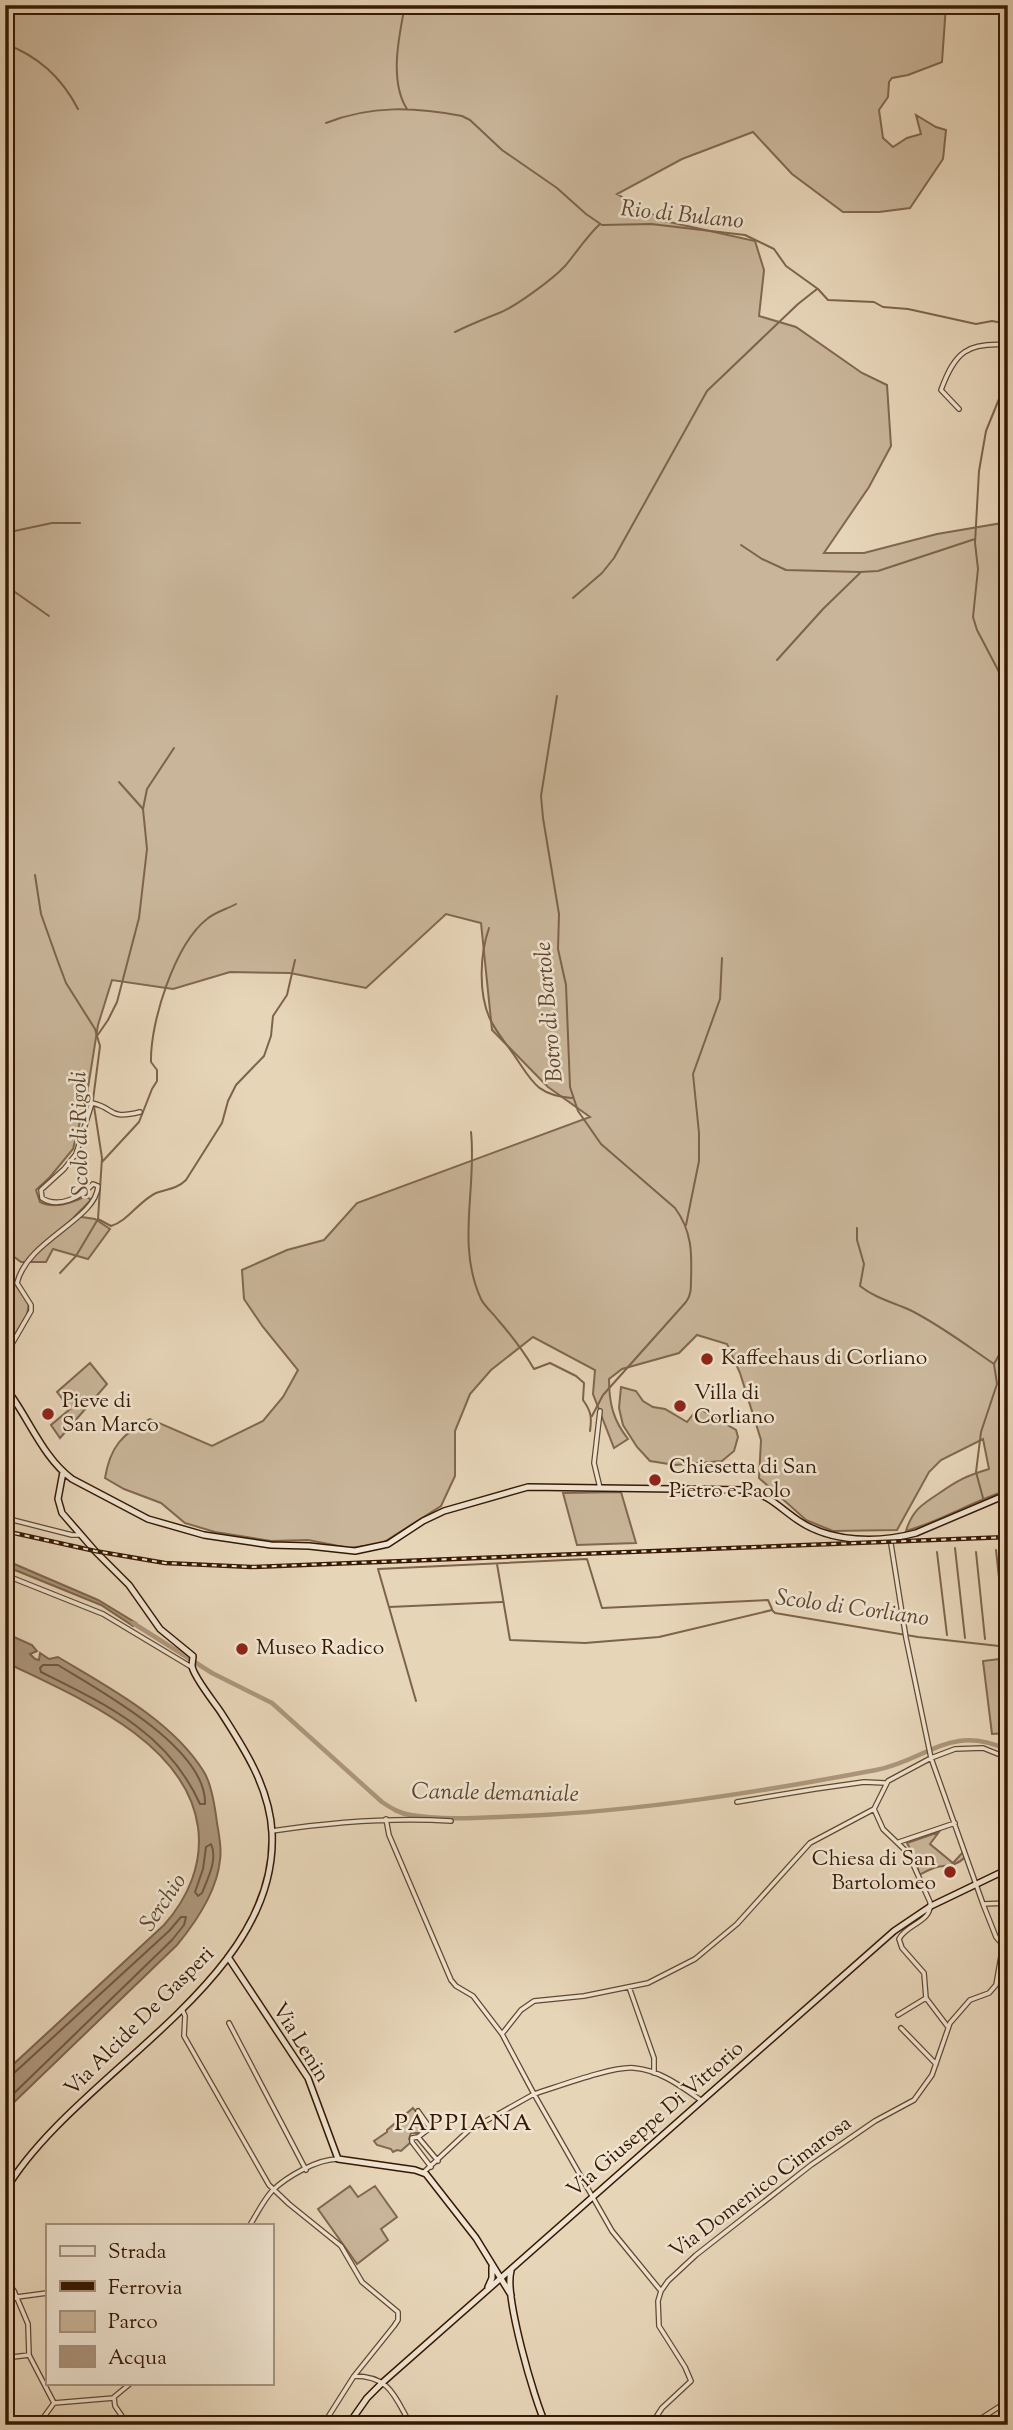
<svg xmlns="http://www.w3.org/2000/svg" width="1013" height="2430" viewBox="0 0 1013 2430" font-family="'Sorts Mill Goudy',serif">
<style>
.green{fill:#c9b599;stroke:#80674e;stroke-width:2}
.water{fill:#ab957a;stroke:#7d634a;stroke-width:2}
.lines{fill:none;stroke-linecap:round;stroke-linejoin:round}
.shore{stroke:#71573e;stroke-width:2}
.stream{stroke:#7d634a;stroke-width:2}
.canal{stroke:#ab957a;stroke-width:4.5}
.street-casing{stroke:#634830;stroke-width:6}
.secondary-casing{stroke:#371903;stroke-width:8}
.street{stroke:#efe4d1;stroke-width:3.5}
.secondary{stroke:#efe4d1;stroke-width:5}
.rail-casing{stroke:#371903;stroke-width:4.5}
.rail{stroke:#efe4d1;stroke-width:2;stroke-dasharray:5;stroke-linecap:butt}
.poi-dot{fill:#8f2418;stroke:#efe4d1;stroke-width:2.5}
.labels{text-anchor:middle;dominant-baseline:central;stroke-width:5;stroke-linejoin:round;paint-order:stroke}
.poi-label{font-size:21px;fill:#371903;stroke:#efe4d1;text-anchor:start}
.street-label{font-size:21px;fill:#371903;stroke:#efe4d1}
.water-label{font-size:23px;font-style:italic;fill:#60442d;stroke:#efe4d1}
.quarter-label{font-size:24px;letter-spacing:2px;fill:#371903;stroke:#efe4d1}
</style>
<rect width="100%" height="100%" fill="#e7d5b8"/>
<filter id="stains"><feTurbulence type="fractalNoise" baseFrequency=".00286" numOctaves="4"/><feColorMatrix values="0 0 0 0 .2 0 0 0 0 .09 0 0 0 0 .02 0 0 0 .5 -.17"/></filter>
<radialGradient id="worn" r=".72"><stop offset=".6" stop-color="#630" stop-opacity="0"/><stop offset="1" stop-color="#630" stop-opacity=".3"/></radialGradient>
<path class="green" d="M5,5h941l-4,57 -34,13 -16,3 -3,4 -1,15 -9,13 4,28 10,9 14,-9 14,-4 -5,-19 20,12 10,3 -3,29 -33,49 -31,4h-36l-51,-38 -39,-42 -71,27 -65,35 48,27 90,20 9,29 -5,46 37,11 66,46 25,12 4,61 -22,41 -45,66h40l73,-19 71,-12v836l-6,26 6,25v81c-35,11 -67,31 -102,41 6,-20 15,-26 32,-37 20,-14 28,-18 51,-25l-6,-30 -42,21 -12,12 -32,58 -64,1 -27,-11 -47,-42 2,-38 -21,-67 -13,-29 -30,-9 -18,18 -57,16 -13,10c0,24 4,41 19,60l-14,9 -21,-54 2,-24 -62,-33 -42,33 -21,24 -15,37v45l-14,30 -60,38 -32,4 -41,-8 -37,1 -56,-9 -30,-9 -24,-20 -37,-14 -19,-11c5,-31 17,-44 45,-59l62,27 51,-25 20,-24 15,-27 -35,-43 -19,-28 -2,-29 45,-20 37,-10 33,-37 233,-86 -42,-30 -56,-57 -11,-107 -35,-9 -80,74 -76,-15 -60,-1 -57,17 -61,-9 -14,45 -11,69 -14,55 -23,28 -14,13 4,12c14,7 32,1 46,-6l5,4 -16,16 20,3 15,10 -22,30 -35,-10 -7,13h-25l-16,-12z
M5,1277l9,6 15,20 -2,12 -22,36z
M90,1363l17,21 -47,54 -9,-13 19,-16 -13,-17z
M621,1387l15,4 7,10 10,6 12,2 22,13 11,-14 38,22 2,7 -4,14 -12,10 -47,4 -25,-4 -13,-14 -14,-22 -4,-17z
M621,1492l15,51 -59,2 -14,-52z
M1008,1658v75l-16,1 -9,-73z
M939,1832l-9,12 23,19 10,-11 2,5c-9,10 -19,8 -28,10 -5,1 -12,5 -18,8l-2,-13 -10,-19z
M413,2108l15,19 -8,6h-9l-2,6 2,3 -10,9 -4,-1 -4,2 -2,-3 -14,-4 -3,-4 13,-9v-2z
M350,2186l8,11 17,-11 22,31 -16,12 7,11 -31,24 -39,-55z"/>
<path class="water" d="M5,1560l93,40 38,23 -3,3 -32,-21 -96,-39z
M5,1633l27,12 5,6 -7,3 5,5 4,1 1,-7 9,6 9,-2c50,30 115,64 146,115 8,13 11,35 13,51 2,12 5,25 3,37 -3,31 -24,62 -43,85l-172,166v-39l159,-147c24,-27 39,-61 34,-98 -12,-87 -124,-131 -193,-165z"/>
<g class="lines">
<path class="shore" d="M43,1665h15c42,26 149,83 147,139h-5c-32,-71 -93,-99 -159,-132l-1,-4z
M211,1844c7,15 -3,34 -9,49l-4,3 -3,-4 8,-23 3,-22z
M5,2076l8,-2 156,-143 12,-14h5l-2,8 -12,15 -167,162"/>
<path class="stream" d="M405,5c-6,31 -16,76 2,104
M5,27l10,-22
M5,44c34,12 57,34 73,65
M326,123c45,-18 89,-16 136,-7l8,4 32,30 55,38 29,26 16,11 49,-1 94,11 29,14 12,17 32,23 10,11 46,2 9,5 25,2 68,15 16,-3 16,3
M5,176l3,2
M455,332c14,-7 29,-13 44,-19 16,-6 54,-34 66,-47 12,-14 21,-29 35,-42
M1008,390l-9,9 -13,32 -7,40 -4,72 3,26 -5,48 4,13 31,59
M5,533l47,-10h28
M741,545l21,14 24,11 74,2 18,-1 97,-32
M5,585l44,31
M573,598l29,-25 12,-15 93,-167 91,-87 19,-15
M777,660l46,-51 37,-36
M557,696l-16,100 2,22 16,96 -1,35 8,36 4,102 8,24 23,33 74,64c17,23 17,45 16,72 0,9 0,15 -5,22l-83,93 -11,21
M119,782l24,27
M35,875l6,39 16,45 9,24 29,46 5,17 -7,54 9,58 -4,61 -22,37 -16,17
M489,928c-9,26 -11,65 1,91 6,13 16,24 24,36 18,26 22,40 58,43
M97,1036l11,-16 9,-18 22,-84 8,-69 -4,-40 4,-20 27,-41
M471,1132c6,56 -15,113 10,167 4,8 12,14 17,21 13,15 26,32 36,49l16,-6 26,13 8,7 -1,17c8,11 9,17 7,31
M102,1162l37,-40 13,-33 5,-8v-11l-6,-8c-1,-40 24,-118 56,-143 8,-7 20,-10 29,-15
M98,1219l13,7c17,-5 28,-25 45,-33 11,-4 21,-4 30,-13l36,-57 6,-22 8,-16 28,-29 7,-20 2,-20 14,-21 8,-35
M686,1225l13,-64v-28l-6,-59 27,-75 2,-41
M857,1228v12l7,24 -4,22c15,12 32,16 50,24 30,15 56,35 84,54
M983,1498l-7,-26 5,-40 16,-48 -3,-20 14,-25
M955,1548l10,90
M996,1550l10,93
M937,1552l10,83
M976,1552l9,87
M497,1564l13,76 75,3 74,-6 113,-27 3,3 143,24 90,10
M389,1607l113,-5
M416,1701l-38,-132 209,-10 15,49 166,-8 4,9"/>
<path class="canal" d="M133,1623l79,50 60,30 110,99c9,6 18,12 29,13 34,6 77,2 112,1 118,-5 237,-24 353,-46 52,-10 73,-47 132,-20"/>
<defs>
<path id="street" d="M959,409l-18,-19c14,-38 26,-48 67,-45
M5,1356l26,-45v-6l-14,-22c11,-44 79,-63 81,-97l-5,-2c-12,13 -35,25 -51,14l-1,-8 23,-21 12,-15 16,-51c24,5 15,17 48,9
M600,1488l-6,-25 6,-52
M5,1518l67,17h9
M891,1544l15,94 25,120 52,146 25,-1
M5,1575l98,39 90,54
M737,1802l78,-13 49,-7 21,1
M874,1809l9,20 25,24 22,49c3,20 -24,22 -31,37l3,9 22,25 2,25 22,29
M386,1819l3,16 62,145 5,6 17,10 29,38
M272,1831c60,-9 118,-14 179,-10
M899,1842l56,-19
M1008,1857l-2,1 2,5
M983,1904l13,33 7,8
M629,1987l25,71v15
M182,2009l3,7 -1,20 85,149 20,19 52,42 21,36 36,30v8l-4,6 -40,50c37,0 41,22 57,49
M898,2015l28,-17
M229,2023l77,147
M901,2028l35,36
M418,2111l12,17 -12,9
M431,2167l-19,-25v-4l6,-1 20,24
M424,2172l44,-41 66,-37 -32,-60 19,-24 13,-9 50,-5 64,-13 47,-24 42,-35 73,-81 64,-34 14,-28 43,-23 24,-9 28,-1 25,10
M250,2225c7,-11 13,-24 22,-34 14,-14 45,-32 66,-32
M5,2278l9,13 14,33 1,31 25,48
M661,2291l-49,-60 -78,-137c23,-7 78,-28 100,-26 26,2 48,19 68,33
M5,2302l12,-5 30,-4
M5,2358l24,-3
M114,2397l17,-14
M114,2398l1,8 13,19
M54,2403l60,-5
M38,2425l16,-22
M323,2425l31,-49
M651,2425l11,-17 29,-27 -6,-14 -26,-41 -1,-25 3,-10 7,-10 28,-26 115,-90 64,-44 39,-21 18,-25 18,-52 20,-23 19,-7 7,-8 7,-40h5
M971,2425l37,-24"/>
<path id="secondary" d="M5,1387c23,29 37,70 67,92l76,40 56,16 67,10 38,1 46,5 33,-7 35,-23 21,-10 84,-24 220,3c21,5 33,19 51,31 33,22 80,22 117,12l92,-39
M228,1957l80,121 30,81 77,11 11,4 50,64 35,57
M5,2191c69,-118 274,-208 267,-358 -2,-45 -28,-85 -52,-122 -6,-9 -27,-35 -28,-45 0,-3 1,-7 1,-10l-33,-27 -31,-44 -34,-34 -33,-38 -4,-14 5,-27
M511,2271c-7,24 23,129 35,154
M488,2287l4,-9v-11
M348,2425l19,-27 15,-15 512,-452 37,-25 77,-37"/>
</defs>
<use href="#street" class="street-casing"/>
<use href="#secondary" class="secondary-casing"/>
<use href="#street" class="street"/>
<use href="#secondary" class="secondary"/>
<defs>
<path id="rail" d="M5,1531l90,20 70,12 86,4 757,-30"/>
</defs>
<use href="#rail" class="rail-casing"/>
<use href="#rail" class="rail"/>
</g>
<g class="poi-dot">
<circle cx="707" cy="1359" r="7"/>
<circle cx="680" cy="1406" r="7"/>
<circle cx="48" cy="1414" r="7"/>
<circle cx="655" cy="1480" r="7"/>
<circle cx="242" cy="1649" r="7"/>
<circle cx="950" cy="1872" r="7"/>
</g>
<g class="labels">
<g class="poi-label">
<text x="721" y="1359">Kaffeehaus di Corliano</text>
<text x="694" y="1394">Villa di<tspan x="694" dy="24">Corliano</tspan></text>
<text x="62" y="1402">Pieve di<tspan x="62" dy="24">San Marco</tspan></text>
<text x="669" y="1468">Chiesetta di San<tspan x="669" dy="24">Pietro e Paolo</tspan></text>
<text x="256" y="1649">Museo Radico</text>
<text x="936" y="1860" text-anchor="end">Chiesa di San<tspan x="936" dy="24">Bartolomeo</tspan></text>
</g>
<g class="street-label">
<text transform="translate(140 2022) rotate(-45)">Via Alcide De Gasperi</text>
<text transform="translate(300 2043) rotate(58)">Via Lenin</text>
<text transform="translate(656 2120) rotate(-41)">Via Giuseppe Di Vittorio</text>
<text transform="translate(761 2188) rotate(-37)">Via Domenico Cimarosa</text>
</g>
<g class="water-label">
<text transform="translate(682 216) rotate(6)">Rio di Bulano</text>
<text transform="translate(550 1012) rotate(-95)">Botro di Bartole</text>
<text transform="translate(81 1134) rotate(-91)">Scolo di Rigoli</text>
<text transform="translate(852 1609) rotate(8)">Scolo di Corliano</text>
<text transform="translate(495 1794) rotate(1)">Canale demaniale</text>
<text transform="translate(164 1903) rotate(-56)">Serchio</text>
</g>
<g class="quarter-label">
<text x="464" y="2124">PAPPIANA</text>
</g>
</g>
<rect width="1013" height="2430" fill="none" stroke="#e7d5b8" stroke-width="28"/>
<rect x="7" y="7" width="999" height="2416" fill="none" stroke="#371903" stroke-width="3.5"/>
<rect x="14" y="14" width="985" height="2402" fill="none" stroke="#371903" stroke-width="2"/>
<rect x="46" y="2224" width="228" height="161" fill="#efe4d1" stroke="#a5937f" stroke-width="2"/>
<rect x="60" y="2246" width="35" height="10" fill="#efe4d1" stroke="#a5937f" stroke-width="2"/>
<text x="108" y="2258" font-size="21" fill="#371903">Strada</text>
<rect x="60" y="2281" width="35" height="10" fill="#371903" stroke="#a5937f" stroke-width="2"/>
<text x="108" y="2294" font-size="21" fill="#371903">Ferrovia</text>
<rect x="60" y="2311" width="35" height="21" fill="#c9b599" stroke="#a5937f" stroke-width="2"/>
<text x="108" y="2328" font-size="21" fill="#371903">Parco</text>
<rect x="60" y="2346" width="35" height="21" fill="#ab957a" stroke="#a5937f" stroke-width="2"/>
<text x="108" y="2364" font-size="21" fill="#371903">Acqua</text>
<rect width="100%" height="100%" filter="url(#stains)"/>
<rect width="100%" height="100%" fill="url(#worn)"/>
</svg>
